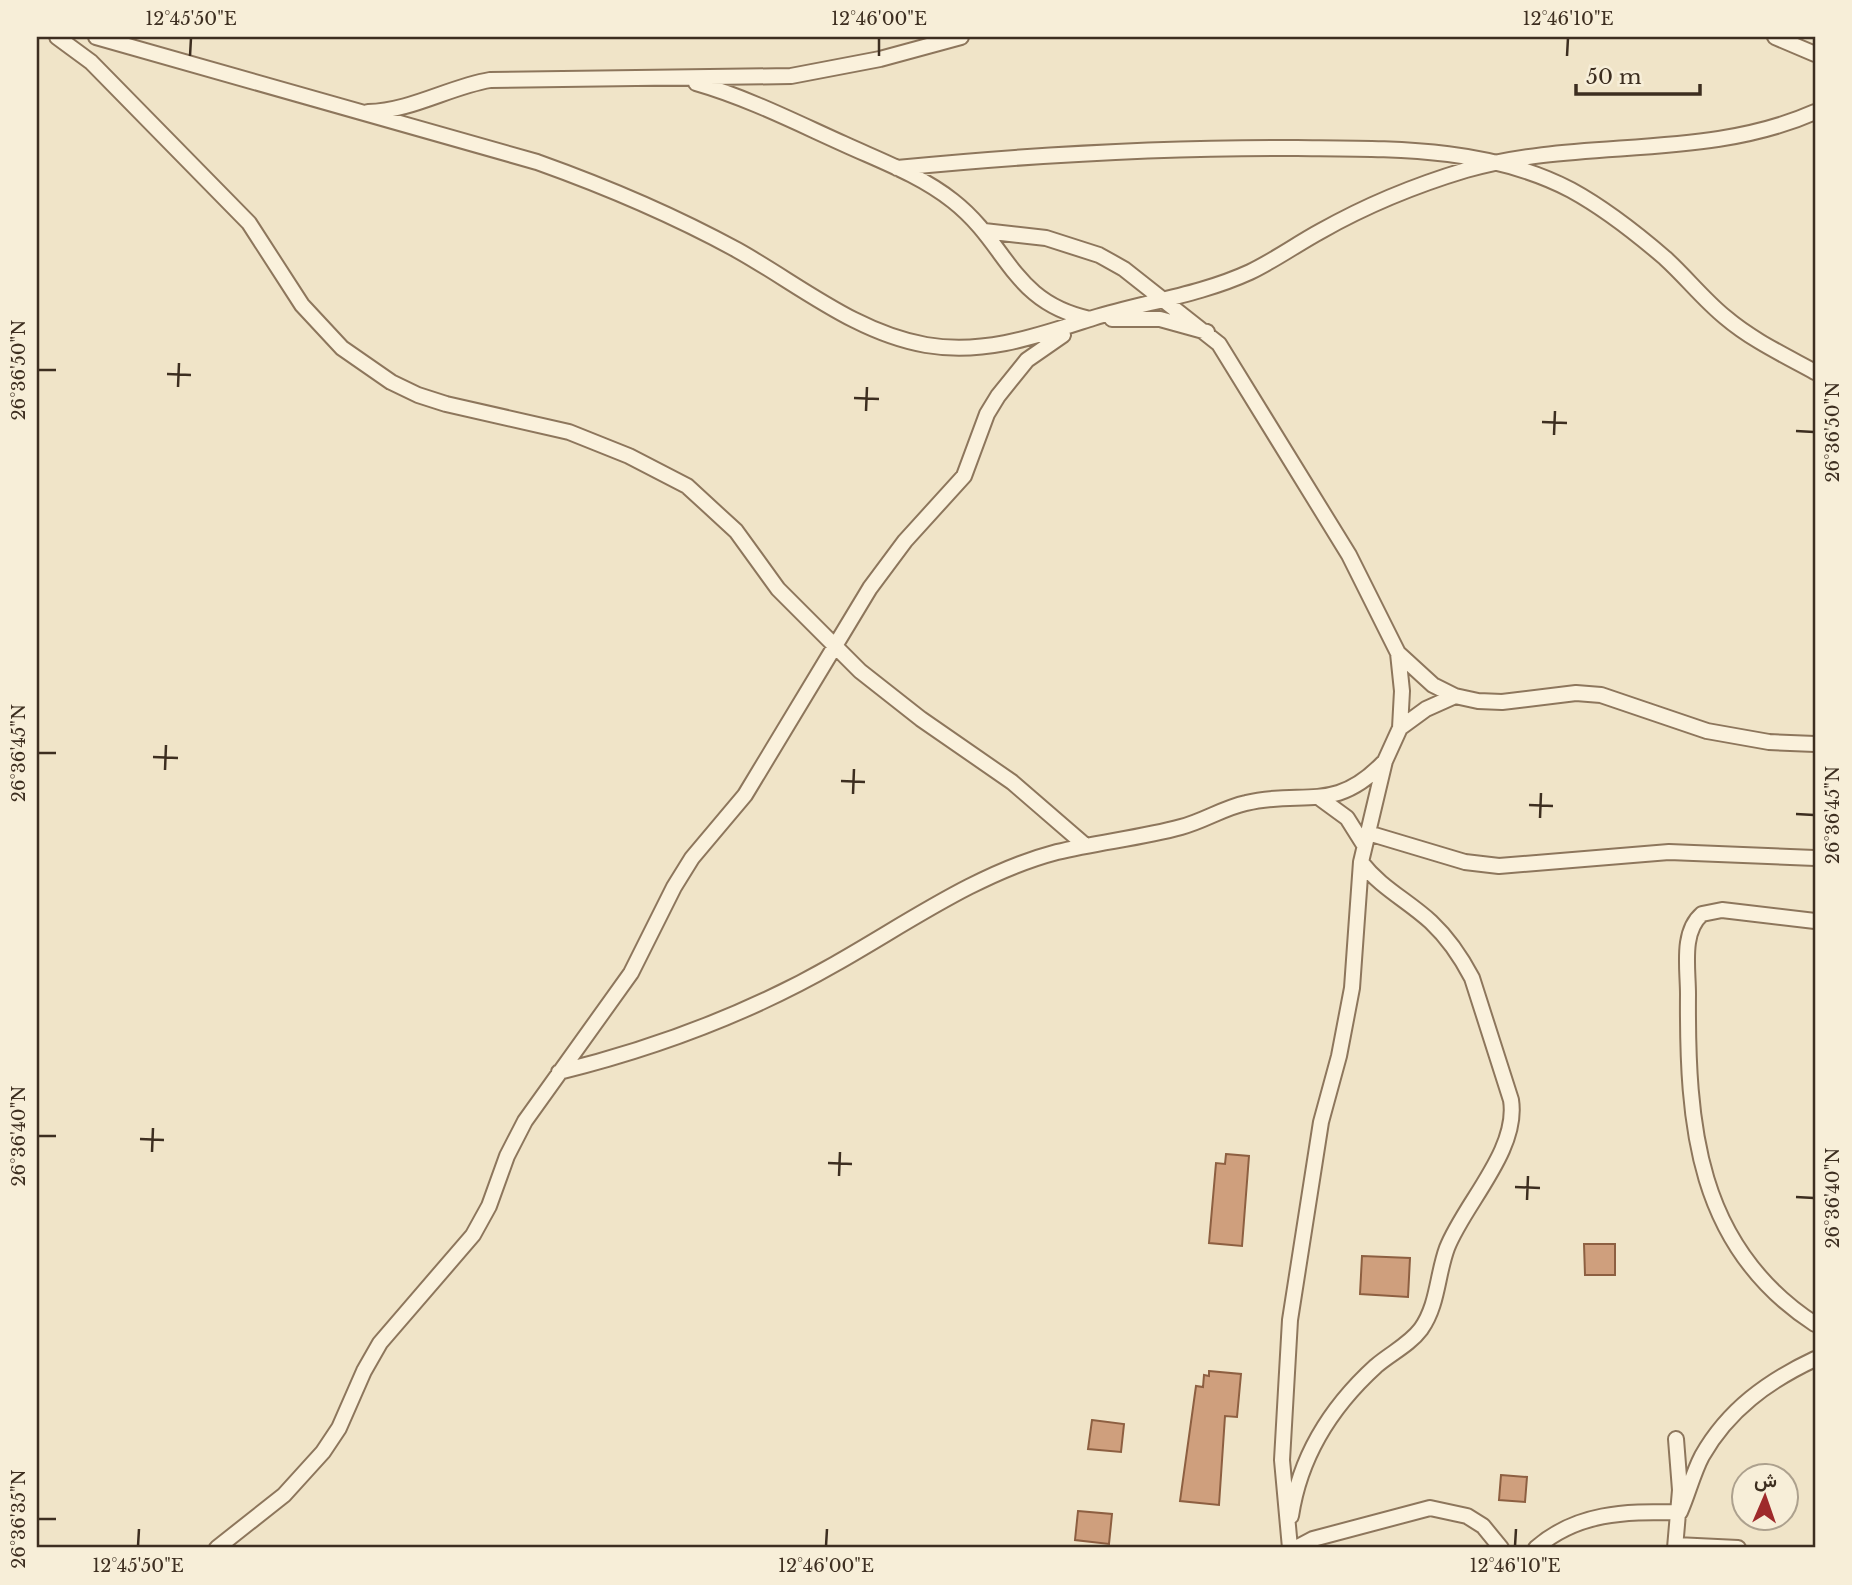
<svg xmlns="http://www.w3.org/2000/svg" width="1852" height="1585" viewBox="0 0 1852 1585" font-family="'Libre Baskerville',Vazirmatn,serif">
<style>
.building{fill:#cf9f7d;stroke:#8d5f41;stroke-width:2}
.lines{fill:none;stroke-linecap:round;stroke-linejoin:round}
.street-casing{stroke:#8d765c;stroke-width:18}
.street{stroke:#faf1dc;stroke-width:14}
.ticks{fill:none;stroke:#3d2e20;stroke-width:2.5}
.neatline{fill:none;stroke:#3d2e20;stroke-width:2.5}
.ticks-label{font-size:18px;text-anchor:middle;fill:#3d2e20}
</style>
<rect width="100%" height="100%" fill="#f0e4c8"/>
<path class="building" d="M1226,1154l23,2 -7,90 -33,-3 7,-80 9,1z
M1584,1244h31v31h-30z
M1362,1256l48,2 -2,39 -48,-3z
M1209,1371l32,3 -4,43 -12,-1 -6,89 -39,-4 16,-115 7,1 1,-12 5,1z
M1092,1420l32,4 -3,28 -33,-3z
M1501,1475l26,2 -2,25 -26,-2z
M1078,1511l34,3 -3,30 -34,-4z"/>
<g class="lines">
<defs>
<path id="street" d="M57,37l34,25 158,161 53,82 40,43 49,34 27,13 28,9 123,28 60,24 58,30 49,45 42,58 82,82 61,48 91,63 74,64
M96,37l441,125c70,25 136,53 200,88 61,34 119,83 189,95 59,10 111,-9 167,-27 52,-16 107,-23 157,-46 25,-12 47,-28 71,-41 46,-26 95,-46 145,-61 115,-33 238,-9 349,-58
M1775,37l40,17
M696,83c52,15 99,39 148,61 37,17 76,31 109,57 56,44 58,101 137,118
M368,112c43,-1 81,-25 122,-32l301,-4 89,-17 81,-22
M897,168c133,-13 266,-21 400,-20 93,1 190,-2 274,42 33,18 65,43 94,68 21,19 38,41 60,59 27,23 59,38 90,55
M984,231l62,7 53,17 25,14 95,75 130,211 49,98 35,32 22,11 23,5 24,1 74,-9 25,2 106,36 62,11 46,2
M1112,319h48l47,13
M1400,728l26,-19 29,-13
M1321,799l26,19 17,27
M1368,833l97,29 34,4 170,-14 146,6
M1815,921l-93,-11 -20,4c-21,18 -14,54 -14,80 -1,130 8,253 127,330
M559,1072c97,-24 189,-58 276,-108 71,-40 142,-91 222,-112 41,-10 84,-14 124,-25 23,-6 42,-19 65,-24 57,-14 88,11 137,-40
M1291,1516c9,-60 41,-110 85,-150 15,-13 33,-21 45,-37 17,-24 16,-54 26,-81 17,-44 72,-98 64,-148l-39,-122c-11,-21 -24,-40 -41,-56 -24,-22 -50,-34 -70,-60
M1676,1545l62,3
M217,1548l67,-53 39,-43 16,-24 25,-57 16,-28 93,-108 16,-29 18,-50 18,-35 106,-148 43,-86 18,-29 53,-63 125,-207 35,-47 59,-65 23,-62 11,-18 29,-36 36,-25
M1290,1548l-8,-88 8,-140 31,-198 18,-66 13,-68 9,-126 24,-101 15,-33 2,-37 -4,-38
M1296,1548l17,-9 117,-31 37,8 16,10 18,22
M1536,1548c43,-37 91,-36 144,-36 8,-18 13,-39 22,-56 26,-46 66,-75 113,-97
M1675,1548l5,-58 -4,-51"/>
</defs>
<use href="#street" class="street-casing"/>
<use href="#street" class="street"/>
</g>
<path class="ticks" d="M190,56l1,-18M879,56v-18M1567,56l1,-18M38,370h18M167,374l24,1M178,387l1,-24M854,398l25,1M866,411l1,-24M1542,422l25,1M1796,431l18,1M1554,435l1,-24M38,753h18M153,757l25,1M165,770l1,-25M841,781l24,1M853,794l1,-25M1529,805l24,1M1796,814l18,1M1540,818l1,-25M38,1136h18M140,1139l24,1M152,1152l1,-24M828,1163l24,1M839,1176l1,-24M1515,1187l25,1M1796,1197l18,1M1527,1200l1,-24M38,1519h18M138,1546l1,-17M826,1546l1,-17M1515,1546l1,-17"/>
<rect width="1852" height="1585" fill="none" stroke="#f7eed8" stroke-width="77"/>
<g transform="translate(1765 1497) rotate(2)"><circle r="33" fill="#f7eed8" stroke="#ada18e" stroke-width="2"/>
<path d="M0-5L12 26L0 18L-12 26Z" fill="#9e2a2b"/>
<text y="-10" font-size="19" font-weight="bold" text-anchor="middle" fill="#3d2e20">ش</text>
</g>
<path d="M1576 84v10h124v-10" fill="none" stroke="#3d2e20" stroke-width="3.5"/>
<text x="1586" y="84" font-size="21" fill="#3d2e20" stroke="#f7eed8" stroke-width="5" paint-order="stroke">50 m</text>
<rect x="38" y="38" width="1776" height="1508" class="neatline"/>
<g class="ticks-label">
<text x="191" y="25">12°45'50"E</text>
<text x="879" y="25">12°46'00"E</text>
<text x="1568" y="25">12°46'10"E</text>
<text transform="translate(19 370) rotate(-90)" y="6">26°36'50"N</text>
<text transform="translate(1833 432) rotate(-90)" y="6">26°36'50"N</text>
<text transform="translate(19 753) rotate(-90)" y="6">26°36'45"N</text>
<text transform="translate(1833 815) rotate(-90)" y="6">26°36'45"N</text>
<text transform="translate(19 1136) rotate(-90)" y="6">26°36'40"N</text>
<text transform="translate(1833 1198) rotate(-90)" y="6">26°36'40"N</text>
<text transform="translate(19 1519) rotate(-90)" y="6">26°36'35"N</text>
<text x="138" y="1572">12°45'50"E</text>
<text x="826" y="1572">12°46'00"E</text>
<text x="1515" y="1572">12°46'10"E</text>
</g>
</svg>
